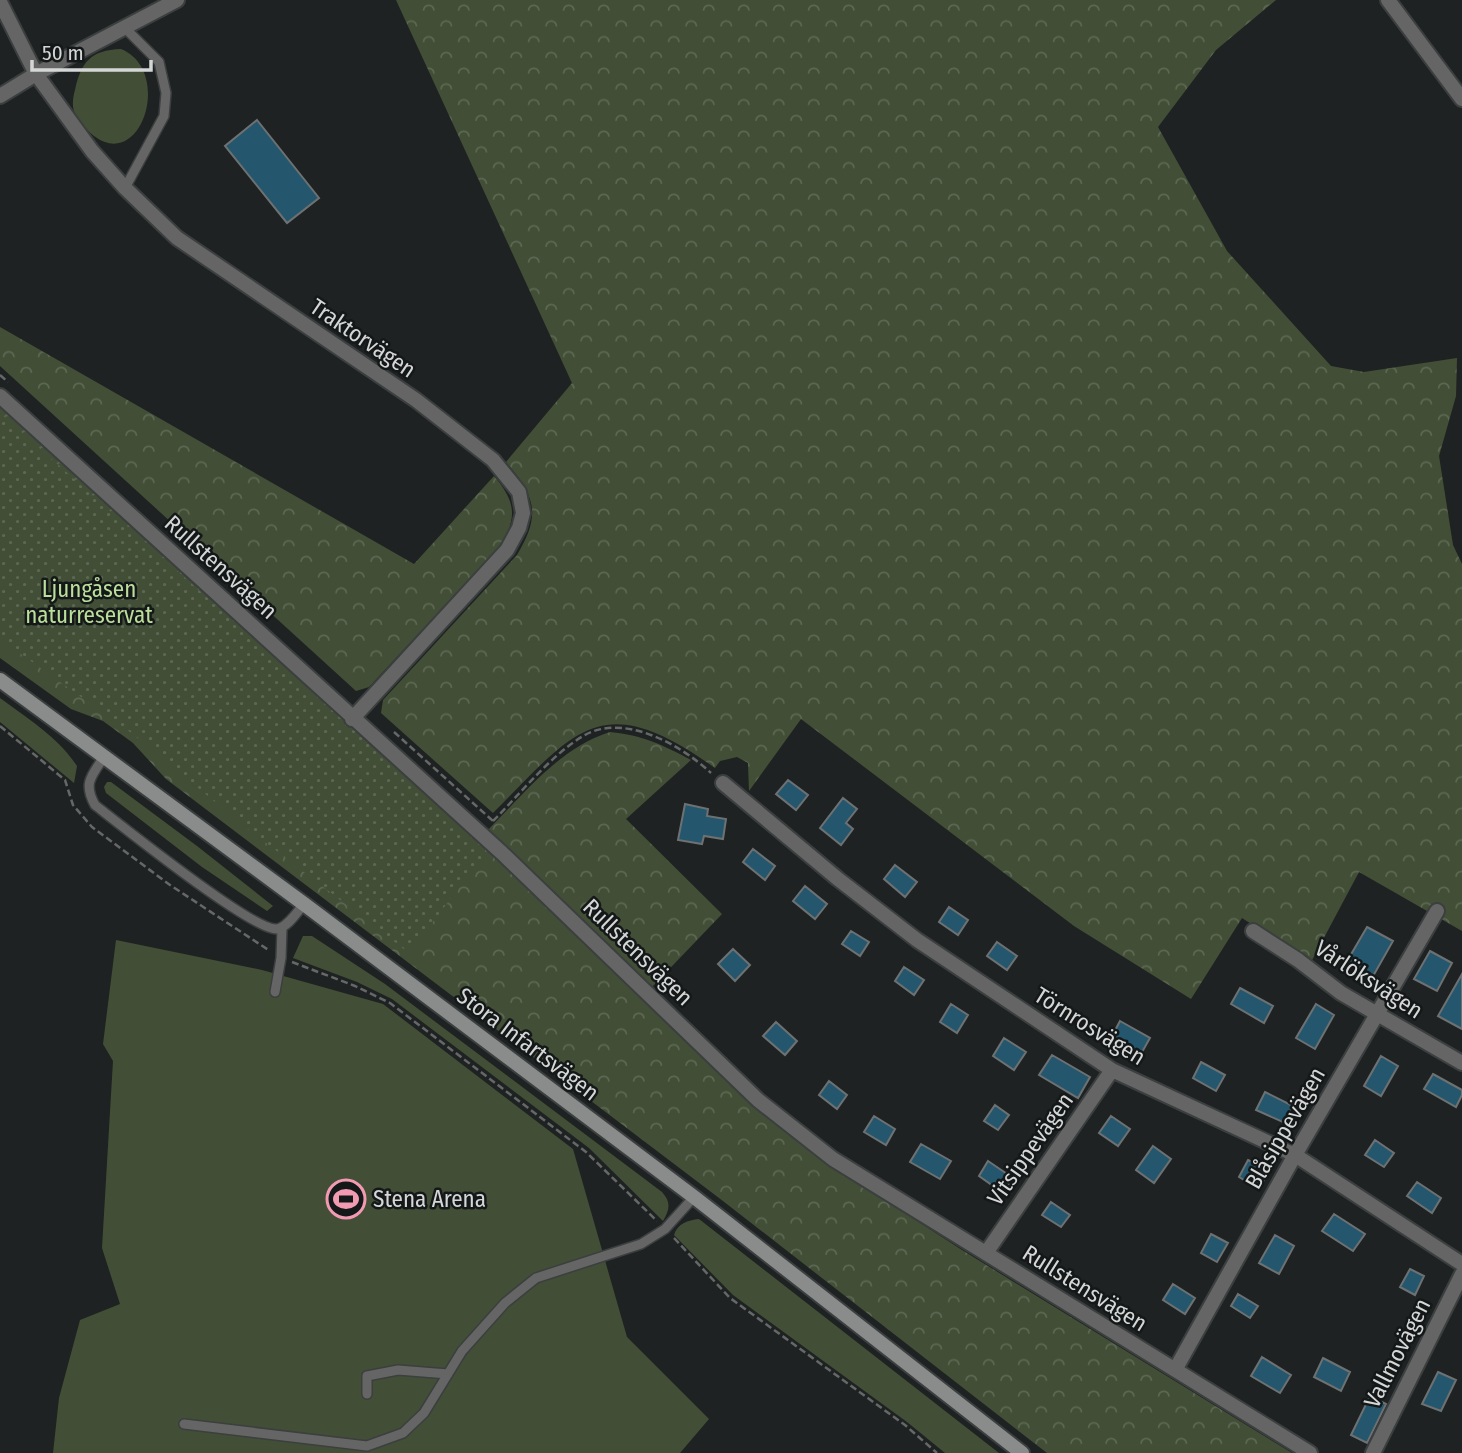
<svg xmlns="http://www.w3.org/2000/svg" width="1462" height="1453" viewBox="0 0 1462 1453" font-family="'Fira Sans Condensed',sans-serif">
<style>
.green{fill:#424f36}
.forest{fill:url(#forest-crowns)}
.park{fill:url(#park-dots)}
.building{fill:#24576e;stroke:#6e7172;stroke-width:2}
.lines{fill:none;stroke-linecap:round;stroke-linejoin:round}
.lane-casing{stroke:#3c3f3f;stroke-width:12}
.street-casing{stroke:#3c3f3f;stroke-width:18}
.secondary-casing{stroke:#3c3f3f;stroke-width:18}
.path{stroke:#666868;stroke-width:2.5;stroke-dasharray:7 3.5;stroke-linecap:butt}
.lane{stroke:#646564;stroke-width:9}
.street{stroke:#646564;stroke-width:14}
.secondary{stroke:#8a8c8b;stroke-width:14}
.labels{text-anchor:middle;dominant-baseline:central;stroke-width:5;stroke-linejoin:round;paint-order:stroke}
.street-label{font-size:23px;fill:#d5d7d7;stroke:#151818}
.park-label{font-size:23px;fill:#bbde9b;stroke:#151818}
.poi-label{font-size:23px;fill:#d5d7d7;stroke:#151818;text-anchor:start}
</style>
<defs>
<pattern id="forest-crowns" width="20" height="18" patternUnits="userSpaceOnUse" patternTransform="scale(1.75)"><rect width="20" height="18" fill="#424f36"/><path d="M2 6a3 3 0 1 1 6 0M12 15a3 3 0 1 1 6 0" fill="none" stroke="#5c6852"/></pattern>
<pattern id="park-dots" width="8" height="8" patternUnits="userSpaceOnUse" patternTransform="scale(1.75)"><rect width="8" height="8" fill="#424f36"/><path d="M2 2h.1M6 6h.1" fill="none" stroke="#5c6852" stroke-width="1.8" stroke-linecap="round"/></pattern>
</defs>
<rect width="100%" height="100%" fill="#1f2222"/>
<path class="green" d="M121,49c52,21 21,123 -27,87 -8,-6 -16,-16 -20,-25 -2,-6 -1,-14 1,-21 6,-28 16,-40 46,-41z
M0,698c28,21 58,39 77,68l-3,17 -74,-61z
M107,782h4l86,64 76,60 -6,5 -65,-44 -96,-74 -2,-6z
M303,936h9l73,48 277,208c9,10 8,17 1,29l-74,-73 -197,-149 -35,-17 -64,-24z
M116,940l146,30 121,34 190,145 54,188 82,82 -29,34h-627l6,-55 21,-78 40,-16 -18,-56 11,-187 -10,-17z
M699,1219l300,234h-54l-38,-31 -174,-127 -59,-60c3,-11 14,-15 25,-16z"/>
<path class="forest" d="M396,0h880l-60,50 -58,77 69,124 104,115 33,6 93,-14 -1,38 -17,60 14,89 9,19v367l-103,-59 -48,90 -69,-44 -51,81 -117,-73 -273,-207 -52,72 -1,-28 -11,-6 -17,4 -5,7c-113,-81 -138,-40 -222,45l-112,-100 2,-13 134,-145c24,-40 19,-58 -11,-93l66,-79z
M0,327l414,237 80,-88c22,26 24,42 5,71l-130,140 -13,4 -356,-325z
M0,407l494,450 285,269 44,34 139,90 330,203h-245l-324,-252 -557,-422 -33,-36 -30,-22 -32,-12 -71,-51z
M610,732c32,3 53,13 81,28l-65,59 96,95 -70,73 -165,-156c37,-37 72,-83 123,-99z"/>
<path class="park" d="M0,413l284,253 203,185 -78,102 -161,-124 -118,-97 -130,-93z"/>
<path class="building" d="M257,120l62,78 -32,25 -62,-77z
M788,780l20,15 -12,15 -20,-16z
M843,798l14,11 -11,14 7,6 -12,16 -21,-17z
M685,804l23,5 -1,7 19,3 -3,20 -19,-3 -2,8 -24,-4z
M753,849l22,17 -10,14 -22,-18z
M895,865l22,17 -12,15 -21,-18z
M805,886l22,18 -12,15 -22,-18z
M949,907l19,13 -10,15 -19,-13z
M1367,927l26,14 -21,37 -26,-15z
M851,931l18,11 -9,14 -18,-12z
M997,942l20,14 -10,14 -20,-14z
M733,949l17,16 -15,16 -17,-17z
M1430,951l22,12 -15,28 -23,-12z
M904,967l20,13 -10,15 -19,-14z
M1462,974v55l-24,-13z
M1240,988l33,18 -9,17 -33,-19z
M951,1004l17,11 -11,18 -17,-11z
M1316,1004l18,11 -19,34 -19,-11z
M1120,1021l30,17 -9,16 -30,-16z
M776,1022l21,19 -12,14 -22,-19z
M1004,1038l22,14 -12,18 -21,-14z
M1052,1055l38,22 -12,21 -39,-23z
M1381,1056l17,10 -17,30 -17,-10z
M1201,1062l24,13 -9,16 -23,-13z
M1433,1074l29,16v5l-6,12 -32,-18z
M829,1081l18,14 -10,14 -18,-14z
M1265,1092l28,14 -8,17 -29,-13z
M995,1105l14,10 -11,15 -14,-9z
M874,1116l21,13 -9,16 -22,-13z
M1111,1116l19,13 -12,17 -19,-13z
M1375,1140l19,13 -10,14 -19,-12z
M921,1144l30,17 -11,18 -30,-17z
M1153,1146l18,13 -17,24 -18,-13z
M1248,1160l21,11 -10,18 -20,-12z
M988,1161l25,17 -10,15 -24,-17z
M1417,1182l24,16 -9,15 -25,-17z
M1051,1202l19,13 -9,12 -19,-12z
M1334,1214l31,20 -12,17 -31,-20z
M1211,1234l17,9 -11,19 -16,-9z
M1275,1235l19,11 -15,28 -20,-11z
M1410,1269l14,7 -9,19 -15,-8z
M1173,1284l22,14 -10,16 -22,-14z
M1238,1294l20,12 -8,12 -19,-12z
M1262,1357l29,18 -11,18 -29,-17z
M1323,1358l27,14 -9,19 -27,-14z
M1438,1372l18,8 -15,31 -19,-7z
M1370,1396l16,8 -19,39 -16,-8z"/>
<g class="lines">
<defs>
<path id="lane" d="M125,188l39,-72 2,-23 -7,-31 -33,-33
M104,757c-13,19 -21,27 -9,48 27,21 158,126 182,124 11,-2 20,-17 27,-25
M275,992l6,-34 1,-30
M367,1394v-18l31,-6 50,4
M184,1424l183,22 36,-13 21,-20 38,-62 43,-48 31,-25 105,-34 24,-15 29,-32"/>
<path id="street" d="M1388,0l74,99
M0,2l36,72 56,77 33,37 52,50 239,162 77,60 26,32 4,21 -4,15 -12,22 -155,169
M0,96l36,-22 141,-74
M0,396l502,457 256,247 75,59 477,294
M723,783l115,96 79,61 195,130 183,85 167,109
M1253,931l45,29 43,33 121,70
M986,1253l126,-183
M1175,1370l120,-215 142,-244
M1373,1453l89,-179"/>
<path id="secondary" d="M0,680l304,224 390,293 328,256"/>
</defs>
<use href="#lane" class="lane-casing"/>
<use href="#street" class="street-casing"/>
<use href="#secondary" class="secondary-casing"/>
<path class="path" d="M0,375l8,7
M0,726l65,54 8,25 19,22 78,58 100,66
M394,732l99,89
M493,821c27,-27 57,-65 90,-85 41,-24 98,9 128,37
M292,962l63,24 35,17 196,149 71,69
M674,1238l56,60 175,127 32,28"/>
<use href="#lane" class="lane"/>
<use href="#street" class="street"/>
<use href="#secondary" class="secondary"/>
</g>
<defs>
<symbol id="stadium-ring" viewBox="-11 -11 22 22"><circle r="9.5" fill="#151818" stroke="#f19ab2" stroke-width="1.5"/><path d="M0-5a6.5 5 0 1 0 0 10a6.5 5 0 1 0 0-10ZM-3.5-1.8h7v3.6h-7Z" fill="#f19ab2"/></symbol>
</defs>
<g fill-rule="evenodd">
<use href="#stadium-ring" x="324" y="1177" width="44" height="44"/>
</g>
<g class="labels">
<g class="street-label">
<text transform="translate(363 338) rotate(34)">Traktorvägen</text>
<text transform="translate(221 567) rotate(42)">Rullstensvägen</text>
<text transform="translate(638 952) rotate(44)">Rullstensvägen</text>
<text transform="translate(1369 979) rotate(33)">Vårlöksvägen</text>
<text transform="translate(1090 1026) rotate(32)">Törnrosvägen</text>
<text transform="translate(528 1044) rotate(37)">Stora Infartsvägen</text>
<text transform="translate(1285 1128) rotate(-60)">Blåsippevägen</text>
<text transform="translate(1030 1149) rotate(-55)">Vitsippevägen</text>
<text transform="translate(1085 1288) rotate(32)">Rullstensvägen</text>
<text transform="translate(1397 1353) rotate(-63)">Vallmovägen</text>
</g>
<g class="park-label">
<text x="89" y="589">Ljungåsen<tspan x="89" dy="26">naturreservat</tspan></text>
</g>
<g class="poi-label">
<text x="373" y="1199">Stena Arena</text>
</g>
</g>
<path d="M32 60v10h119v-10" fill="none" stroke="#d5d7d7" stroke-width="3.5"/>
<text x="42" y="60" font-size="21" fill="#d5d7d7" stroke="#151818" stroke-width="5" paint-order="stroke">50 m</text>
</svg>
